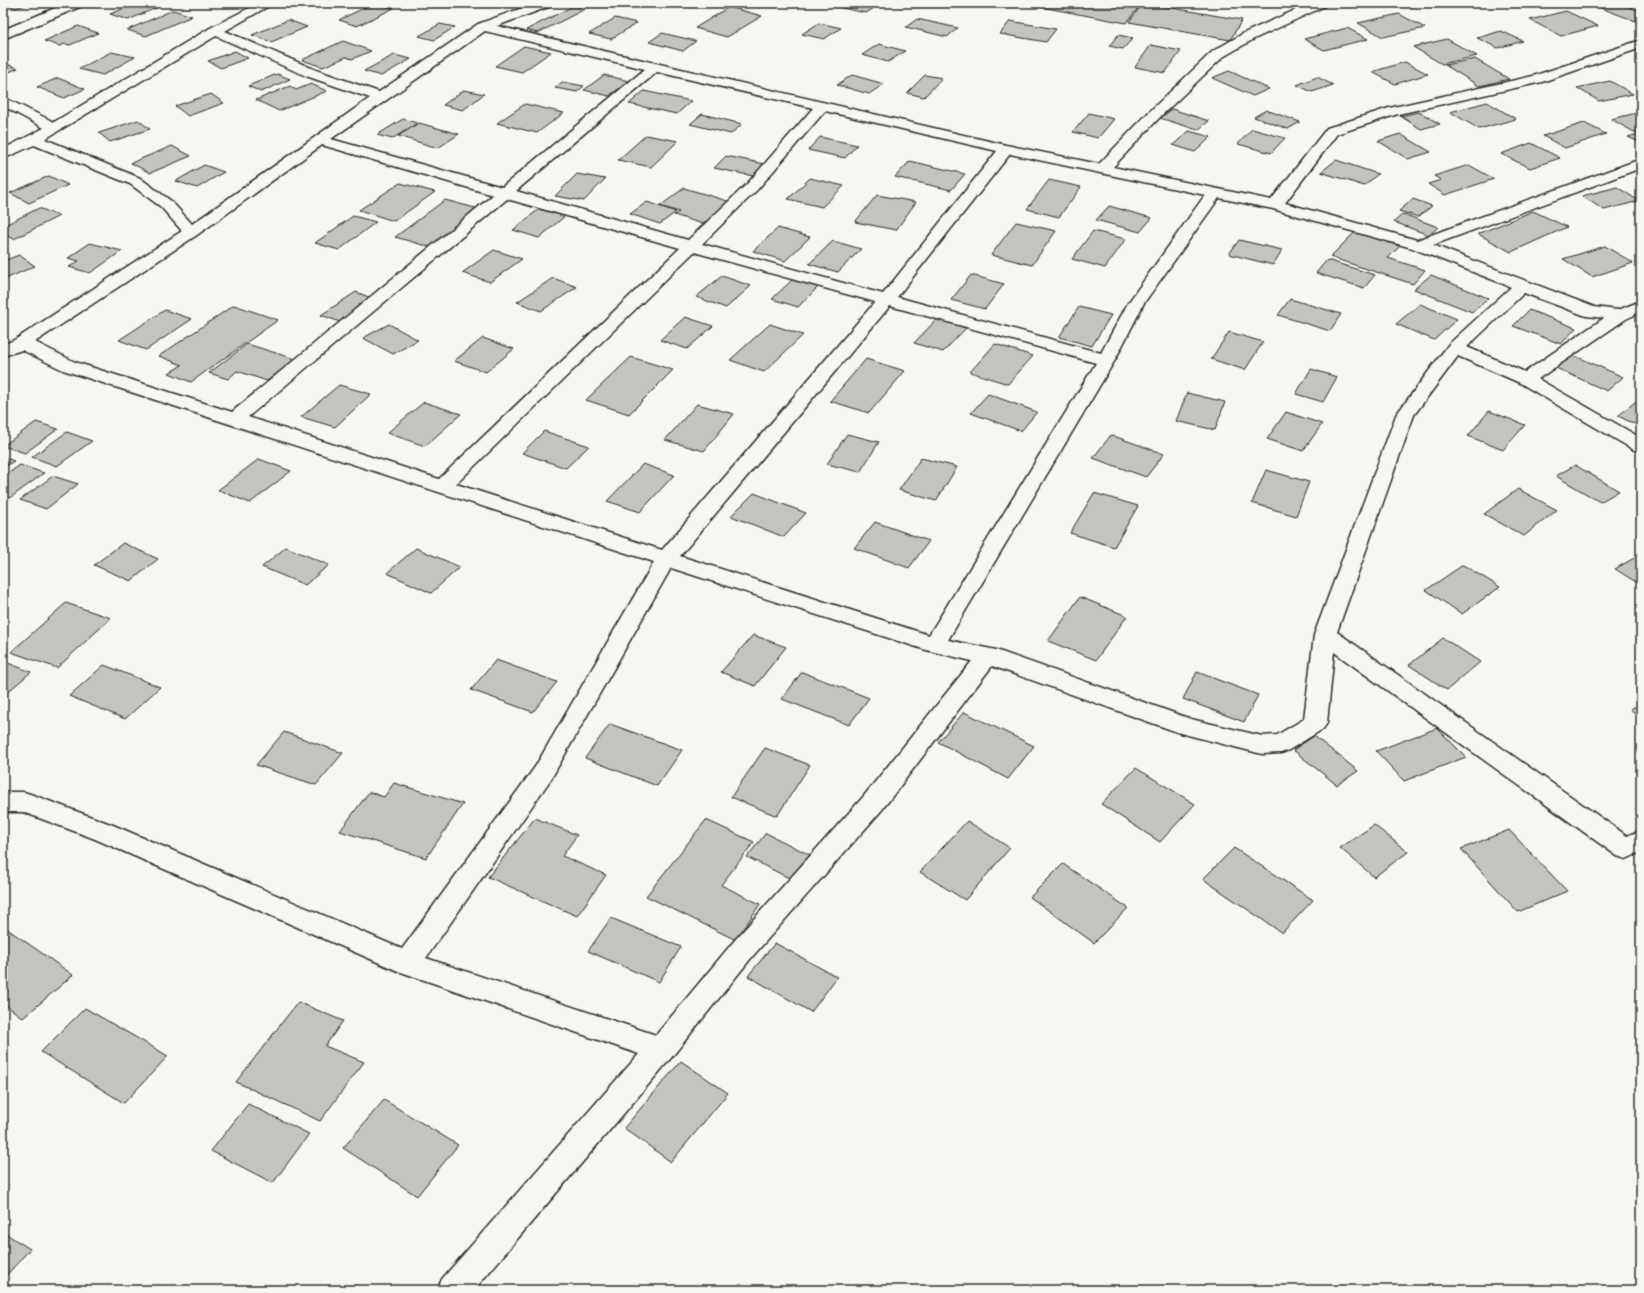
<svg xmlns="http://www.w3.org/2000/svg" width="1644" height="1293" viewBox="0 0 1644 1293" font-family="'Architects Daughter',sans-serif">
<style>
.building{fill:#c3c3c0;stroke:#2b2b2b}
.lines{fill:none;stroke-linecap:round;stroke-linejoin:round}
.minor-casing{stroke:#2b2b2b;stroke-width:3}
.minor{fill:#f6f6f2;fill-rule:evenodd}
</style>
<rect width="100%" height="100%" fill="#f6f6f2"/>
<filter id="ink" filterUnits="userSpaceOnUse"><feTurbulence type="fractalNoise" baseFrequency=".025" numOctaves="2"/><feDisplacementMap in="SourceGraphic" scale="8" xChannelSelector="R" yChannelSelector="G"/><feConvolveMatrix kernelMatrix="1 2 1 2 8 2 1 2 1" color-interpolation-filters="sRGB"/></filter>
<g filter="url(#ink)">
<path class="building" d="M3,3h28l-15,5z
M137,3l19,5 -28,12 -18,-6z
M374,3l20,5 -37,18 -18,-6z
M842,3h12l20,5 -8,5 -29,-6z
M1020,3h93l25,5 -12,15z
M1143,3l99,17 -12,20 -101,-18z
M1406,3h24l-18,4z
M1594,3h26l21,9v11l-51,-19z
M573,6l12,3 -47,24 -12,-3z
M729,7l33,9 -35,21 -32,-9z
M173,10l19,6 -46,20 -19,-6z
M1566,11l32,15 -37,10 -31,-16z
M1399,14l26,14 -42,9 -25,-14z
M615,18l22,5 -26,16 -22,-5z
M917,19l41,9 -11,9 -41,-10z
M288,20l19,7 -36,15 -19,-7z
M1010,21l46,8 -10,13 -46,-8z
M819,23l22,5 -17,11 -22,-5z
M440,24l15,3 -21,13 -15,-4z
M78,26l20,7 -28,12 -5,-1 -5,2 -16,-5z
M1347,28l21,11 -44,11 -20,-11z
M1501,31l22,10 -25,7 -21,-10z
M662,33l34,8 -13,10 -34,-9z
M1118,35l15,3 -10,11 -14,-3z
M1447,39l30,17 -35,8 -29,-17z
M343,41l28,10 -19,8 -6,-2 -23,10 -21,-7z
M879,44l26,7 -17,11 -26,-7z
M1151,45l30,6 -16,22 -30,-6z
M524,46l27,6 -29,20 -27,-6z
M235,51l13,7 -27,10 -13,-7z
M111,52l24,5 -32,18 -24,-6z
M394,55l17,4 -30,17 -17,-5z
M1475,59l34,20 -30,7 -34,-21z
M1405,62l23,12 -33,10 -23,-12z
M3,63l15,5 -15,7z
M1229,71l40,18 -16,7 -41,-18z
M277,74l13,5 -29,13 -13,-6z
M604,75l25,6 -20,15 -25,-6z
M852,75l32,9 -15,10 -32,-9z
M925,75l17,3 -18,19 -17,-4z
M1317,77l16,8 -21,7 -15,-7z
M58,78l27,11 -21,9 -27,-11z
M1610,81l23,13 -34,7 -22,-13z
M562,82l22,4 -7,6 -22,-4z
M311,84l16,7 -48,20 -23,-11 34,-14 6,4z
M464,90l20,4 -21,16 -20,-5z
M644,91l47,10 -14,13 -48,-10z
M211,94l13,9 -36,13 -13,-10z
M1487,102l29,17 -37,10 -29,-17z
M525,104l39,9 -27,20 -40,-10z
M1172,109l37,12 -11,9 -38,-12z
M1266,110l34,12 -12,7 -34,-12z
M1419,112l21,12 -19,5 -21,-13z
M1641,112v18l-7,2 -23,-13z
M1089,113l25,6 -16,19 -25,-6z
M702,114l40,10 -11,10 -41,-10z
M403,119l14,4 -25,16 -15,-4z
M138,120l12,9 -40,13 -11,-9z
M419,123l40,11 -21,14 -40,-12z
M1584,123l22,11 -41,14 -22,-12z
M1252,129l33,9 -14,15 -33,-9z
M1189,131l22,6 -16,15 -22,-7z
M1641,133v10l-13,-6z
M1400,134l31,18 -23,7 -30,-18z
M646,135l32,6 -27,26 -33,-7z
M820,137l37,8 -12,13 -37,-8z
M1531,143l29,15 -30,10 -29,-14z
M172,146l19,10 -41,17 -19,-10z
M726,156l39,8 -12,12 -39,-8z
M1336,160l42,14 -14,12 -43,-14z
M910,161l55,13 -14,16 -56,-13z
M204,165l20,7 -27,16 -21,-7z
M1469,165l25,14 -49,16 -17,-11 13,-4 -7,-4z
M577,174l28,5 -21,22 -29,-5z
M49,176l19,9 -39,18 -19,-10z
M810,178l34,8 -22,21 -34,-8z
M1049,180l32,7 -22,30 -32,-8z
M400,183l35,9 -41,29 -35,-11z
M1617,187l22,14 -35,9 -22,-14z
M684,188l47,14 -28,22 -29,-9 5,-3 -19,-6z
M877,195l39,7 -20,28 -41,-8z
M1413,199l19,7 -14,11 -19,-6z
M445,200l34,9 -49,38 -35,-10z
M647,202l29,10 -16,12 -30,-10z
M1109,206l43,12 -12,14 -44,-12z
M39,208l20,8 -45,23 -11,-5v-8z
M539,209l26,7 -26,22 -26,-8z
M1533,211l34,16 -56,25 -33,-18z
M1403,214l35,13 -9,8 -35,-13z
M353,216l23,6 -37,28 -24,-7z
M1016,222l40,9 -24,34 -41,-10z
M778,228l32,9 -25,24 -32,-10z
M1093,231l33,8 -21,29 -33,-9z
M1355,232l45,14 -12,12 37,12 -12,14 -83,-27z
M1239,240l43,10 -9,15 -44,-11z
M833,241l28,8 -23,23 -29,-8z
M90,243l32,8 -32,22 -21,-6 10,-6 -11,-3z
M1605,246l28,17 -41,14 -29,-18z
M494,250l28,9 -32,23 -28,-9z
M19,255l16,11 -32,14v-19z
M1327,260l48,15 -11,13 -48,-15z
M971,275l33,9 -19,25 -34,-9z
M1431,275l57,23 -16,14 -58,-23z
M722,276l29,10 -25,22 -30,-11z
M553,278l24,9 -36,24 -24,-9z
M792,280l26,7 -20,20 -26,-8z
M356,292l18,7 -34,23 -19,-7z
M1290,299l51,15 -11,17 -52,-16z
M1420,304l37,15 -23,21 -38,-16z
M234,305l44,15 -87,62 -22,-9 13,-8 -23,-9z
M1079,307l32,8 -19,31 -33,-9z
M165,310l27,9 -46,31 -27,-10z
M1529,310l47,18 -15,16 -48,-18z
M685,317l28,9 -26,23 -27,-9z
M937,319l29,9 -23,24 -29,-9z
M389,324l29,16 -25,14 -30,-16z
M770,324l33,11 -39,37 -34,-12z
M1229,332l34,10 -18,28 -34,-11z
M483,338l31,11 -28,23 -32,-11z
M247,344l48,15 -28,22 -30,-10 -9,8 -19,-6z
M995,344l38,12 -25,28 -38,-12z
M1573,355l50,22 -16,14 -51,-23z
M631,357l42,13 -44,44 -43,-14z
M866,359l39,12 -36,42 -39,-12z
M1311,369l26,8 -14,25 -27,-8z
M339,385l32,9 -36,33 -34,-10z
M1187,393l38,9 -10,28 -39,-9z
M988,394l49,18 -16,19 -50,-18z
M1641,397v30l-23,-11z
M424,402l37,12 -36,32 -38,-13z
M697,404l37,10 -30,37 -39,-11z
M1489,411l36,14 -22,25 -35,-14z
M1286,412l36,12 -19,27 -36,-12z
M36,422l22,7 -33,24 -22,-7z
M544,431l45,15 -23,22 -44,-15z
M67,432l25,9 -35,25 -25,-9z
M847,434l32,8 -19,30 -33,-8z
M1111,435l53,19 -18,23 -53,-19z
M3,457l11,4 -11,7z
M921,458l36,9 -21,34 -37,-11z
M259,459l32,12 -41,32 -32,-13z
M643,464l31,11 -34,37 -33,-11z
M20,465l24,8 -34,25 -7,-3v-18z
M1575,465l44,26 -19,11 -44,-26z
M1266,470l43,12 -13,34 -44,-13z
M53,476l25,8 -32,25 -26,-9z
M1518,489l39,21 -33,26 -40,-22z
M754,493l52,20 -22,24 -53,-21z
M1094,493l44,13 -24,41 -44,-14z
M875,522l54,19 -20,27 -55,-20z
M123,543l35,16 -27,22 -37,-16z
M286,547l43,18 -24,20 -43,-18z
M416,548l44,19 -29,26 -44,-20z
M1641,554v31l-26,-16z
M1463,565l37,22 -38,27 -36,-24z
M1080,597l47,19 -31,44 -48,-19z
M66,603l45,15 -54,50 -46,-16z
M753,635l33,12 -31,39 -34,-14z
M1443,638l37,24 -33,28 -38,-25z
M496,660l61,22 -24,30 -62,-22z
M3,661l28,11 -28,24z
M104,665l56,22 -35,32 -56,-23z
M802,672l67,26 -20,27 -67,-26z
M1197,672l61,23 -14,27 -61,-23z
M1641,704v14l-11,-9z
M964,712l70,34 -26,33 -70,-37z
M610,724l72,26 -25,36 -72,-28z
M1437,728l29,29 -62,24 -28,-30z
M284,732l59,21 -27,32 -60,-20z
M1314,736l44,35 -21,14 -44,-35z
M765,748l45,17 -33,51 -46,-19z
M1136,768l59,36 -35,38 -59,-38z
M394,783l69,21 -37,54 -86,-27 29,-39 15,5z
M535,818l42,17 -15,21 44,19 -29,41 -89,-39z
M706,820l48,22 -33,43 39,19 -24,36 -90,-44z
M967,821l43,27 -45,52 -45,-28z
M1374,825l34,27 -34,25 -34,-29z
M1509,830l58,61 -49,21 -57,-63z
M766,833l48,24 -19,24 -48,-24z
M1234,848l79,52 -31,33 -79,-54z
M1063,864l65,44 -34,35 -64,-46z
M611,918l70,29 -22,35 -71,-31z
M3,926l70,49 -50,43 -20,-15z
M775,943l62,34 -26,35 -63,-36z
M298,1002l45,19 -18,25 39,16 -44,59 -84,-39z
M85,1008l83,48 -44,47 -83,-51z
M681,1061l47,32 -57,69 -47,-34z
M384,1100l74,45 -41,51 -74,-48z
M248,1104l61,30 -36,49 -62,-32z
M3,1232l27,17 -27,30z"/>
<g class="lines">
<defs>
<path id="minor" d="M67,3h17l-2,3 -79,33v-9z
M259,3h15l-49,28 91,39 63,22 99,-68 58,-21h17l-2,3 -54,20 509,119 93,19 53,-55 61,-58 31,-18 67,-30h16l-2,3 -71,33 -31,18 -61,58 -49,52 158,33 56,-72 62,-20 144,-32 108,-36v8l-99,34 -144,32 -61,20 -52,69 132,37 224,-81v9l-208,77 161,62 24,3 23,-9v11l-15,7 -88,60 103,59v14l-7,-2 -114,-67 -62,-27 -44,59 -77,217 290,204 14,-6v22l-15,7 -9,-3 -283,-204 -7,71 -4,6 -34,21 -8,3 -19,1 -82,-21 -188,-67 -111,145 -129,146 -81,101 -197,232h-37l5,-11 197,-225 -241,-83 -303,-132 -72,-27h-20v-20h21l9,3 80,30 289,124 133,-182 119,-205 -591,-192 -41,-20 -19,6v-11l13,-6 166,-108 -21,-24 -31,-23 -96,-39 -31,14v-10l41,-21 -41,-22v-9l51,25 156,-94zM485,31l160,38 -143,118 -171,-48zM216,36l90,40 64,22 -178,126 -21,-23 -31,-23 -95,-39zM657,72l156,36 -66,76 -59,56 -172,-49zM825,111l172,40 -114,143 -181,-50 55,-54zM322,145l171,50 -261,217 -157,-50 -40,-20 162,-107zM1010,154l195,41 -77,108 -27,50 -204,-56zM1219,198l54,11 139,39 99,39 -62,57 -53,71 -82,220 -10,84 -27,16 -15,1 -71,-17 -195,-69 -48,-10 167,-280 29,-57zM507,199l173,49 -241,231 -191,-62zM694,252l181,50 -213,248 -206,-66zM1524,293l62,23 18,2 -79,54 -58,-25zM890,306l206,57 -167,272 -249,-79zM671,568l255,82 46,11 -109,136 -129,144 -78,94 -230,-77 125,-179z"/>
</defs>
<use href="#minor" class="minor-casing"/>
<use href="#minor" class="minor"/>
</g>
</g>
<rect width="1644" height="1293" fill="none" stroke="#f6f6f2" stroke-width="16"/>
<rect x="8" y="8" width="1628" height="1277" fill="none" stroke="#2b2b2b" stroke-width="1.5" filter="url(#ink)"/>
</svg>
